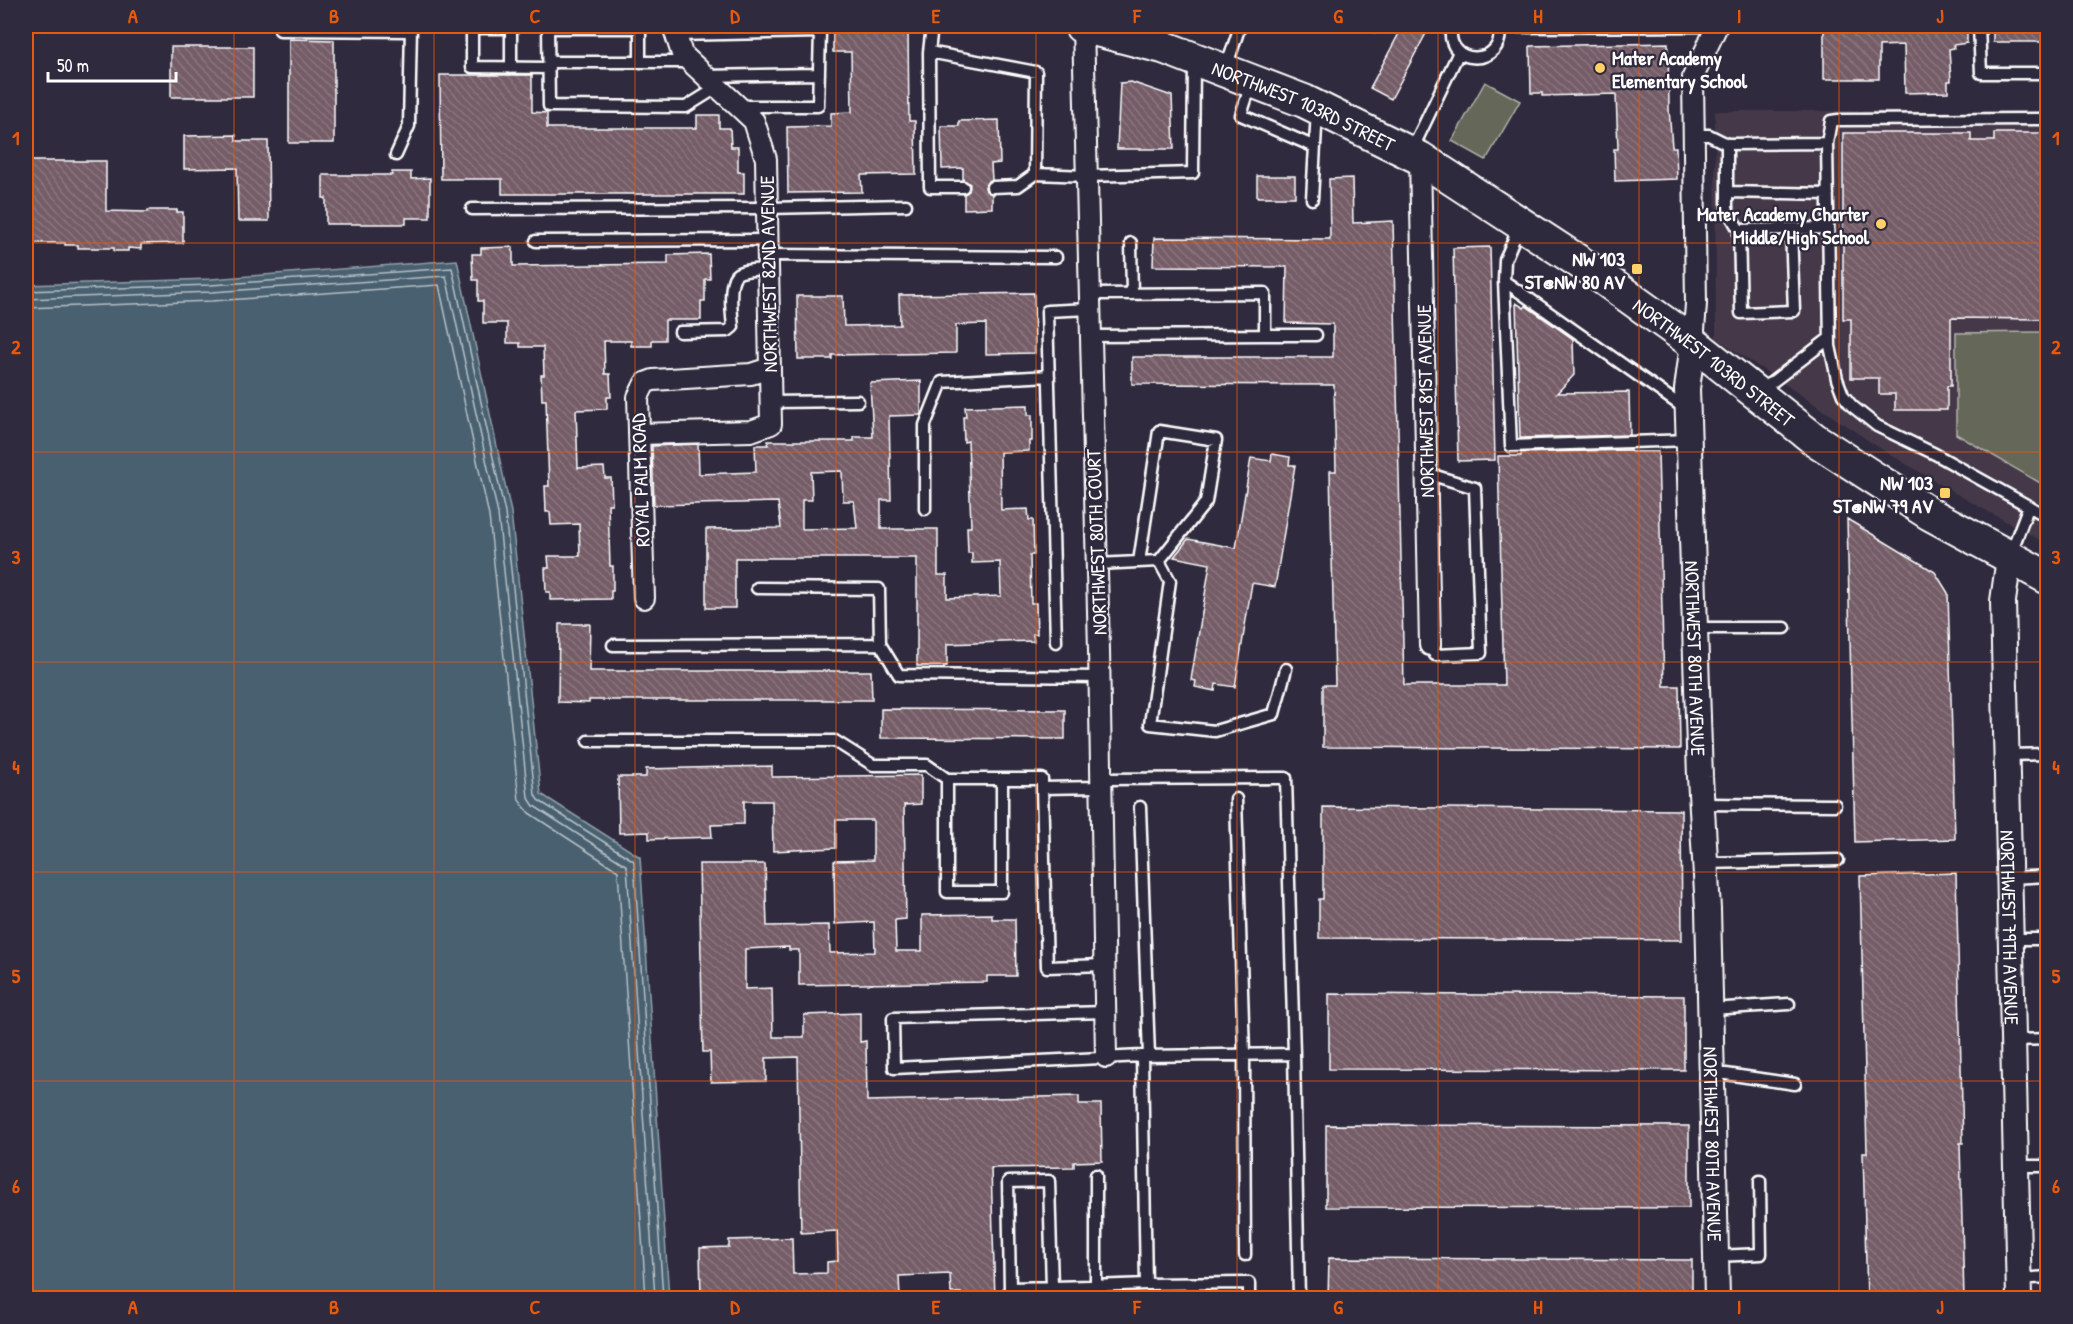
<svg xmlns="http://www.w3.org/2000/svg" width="2073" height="1324" viewBox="0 0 2073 1324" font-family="'Patrick Hand',sans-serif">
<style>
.built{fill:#44394a}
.green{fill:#656758;stroke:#b2b3ac;stroke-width:1.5}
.water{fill:#486170;stroke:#91a0a9;stroke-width:1.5}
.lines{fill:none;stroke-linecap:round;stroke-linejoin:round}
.shore{stroke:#b6c0c6;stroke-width:1.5}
.building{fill:url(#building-back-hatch);stroke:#fff;stroke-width:1.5;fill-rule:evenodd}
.service-casing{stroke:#fff;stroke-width:15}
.minor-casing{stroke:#fff;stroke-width:24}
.tertiary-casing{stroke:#fff;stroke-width:28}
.primary-casing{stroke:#fff;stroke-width:36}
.service{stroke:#2f2a3d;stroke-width:10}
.minor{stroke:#2f2a3d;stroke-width:20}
.tertiary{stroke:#2f2a3d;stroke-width:24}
.primary{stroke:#2f2a3d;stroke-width:32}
.grid{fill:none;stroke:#e8590c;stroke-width:1.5;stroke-opacity:0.55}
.poi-dot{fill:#ffd166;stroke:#2f2a3d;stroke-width:2}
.labels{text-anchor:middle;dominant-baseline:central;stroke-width:4.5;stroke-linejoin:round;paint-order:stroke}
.poi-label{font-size:20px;font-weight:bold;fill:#fff;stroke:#2f2a3d;text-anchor:end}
.street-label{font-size:20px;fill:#fff;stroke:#2f2a3d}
.neatline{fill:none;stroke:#e8590c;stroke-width:2}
.grid-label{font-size:20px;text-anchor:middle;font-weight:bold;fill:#e8590c}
</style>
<defs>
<pattern id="building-back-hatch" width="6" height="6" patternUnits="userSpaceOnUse" patternTransform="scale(1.5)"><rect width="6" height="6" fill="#755d67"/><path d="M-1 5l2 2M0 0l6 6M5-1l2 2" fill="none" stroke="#8a757e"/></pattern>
</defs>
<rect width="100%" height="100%" fill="#2f2a3d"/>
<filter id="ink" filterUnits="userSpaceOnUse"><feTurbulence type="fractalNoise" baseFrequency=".0167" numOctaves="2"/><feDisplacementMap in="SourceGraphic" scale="12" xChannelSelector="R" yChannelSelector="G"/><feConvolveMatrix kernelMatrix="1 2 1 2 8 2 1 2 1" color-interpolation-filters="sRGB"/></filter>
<g filter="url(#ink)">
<path class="built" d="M1715,111h332v433l-87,-48 -79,-47 -165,-111z"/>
<path class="green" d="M1485,82l35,19 -34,59 -34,-19z
M2047,332h1l-1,155 -91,-53v-101z"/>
<path class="water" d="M457,260l54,252 30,282 99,63 29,441h-643v-1013l185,-6z"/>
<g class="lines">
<path class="shore" d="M26,291l185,-6 241,-17 53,245 30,282 3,5 96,61 29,437
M26,299l186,-7 234,-16 52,238 30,283 6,9 93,60 28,432
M26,308l186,-7 227,-16 50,231 30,284 10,13 89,58 28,427"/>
</g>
<path class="building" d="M1403,26h27l-39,73 -21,-11z
M1824,26h130v5h13v12l-14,2 1,3 -5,1 2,32h-3v11l-43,1 -1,-48 -25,1v33h-55z
M1993,26h55v16h-55z
M908,30l1,91h6l1,53 -55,1 1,17 -74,1 -1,-66 44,-1v-13l21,-1 -1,-60h-18v-21z
M289,39l45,1v103h-45z
M1668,43l1,66 3,38h4l1,32 -62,2 -1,-32h4l-2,-55 -74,2v-3h-11l-1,-47z
M171,47h82v50h-82z
M440,75h92v37l15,1v15h150v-13h22v13h11l1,19h7v25h6v22h-242v-15h-61z
M1131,82l41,14 2,53h-57l3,-66z
M999,120l1,43 -9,1 1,16 -4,1 -3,6 1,4 6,3v14l-28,1v-15l5,-3 1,-7 -7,-4v-12l-21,1 -1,-43h18v-5z
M1843,133h128v8h23v-8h54v186l-97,-1v68h-4v24h-52v-16h-16v-16h-28v-59h-8z
M236,135v6h32l1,80h-31l-1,-53 -53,1v-33z
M26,161h80v50l42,1v-2h29v2h6v31l-42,1v5l-13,-1v3h-14v-3h-36v-3h-13v-2h-39z
M392,172h19v7l19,-1v40h-24v6h-80v-26h-3v-23h69z
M1257,176h38v21h-38z
M1352,178l1,45 40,-2 11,464h100l-6,-229h23v-3l109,-3 1,2h27l6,234h15l1,63 -357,-2v-62h12l-5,-214h6l-2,-86 -202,-1v-27h201v-33l-47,-1 1,-56 -134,-1 1,-28 176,1 -1,-60z
M513,247v19l155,-2v-9l41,-1 1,25h-5v22h-4v19h-36v20h-13v6h-21v-5h-27l1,33h5l1,23h-4v12l-31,1 2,58 26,-1 1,11h6l1,26h-4l2,62h3v25h-2v8l-61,1v-8h-4l-1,-24h4l-1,-12h32l-1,-32 -28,1 -1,-13h-4l-1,-26h4l-3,-86h-4l-1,-25h3l-1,-28h-23v-4h-13v-20h-24v-22h-5v-21h-5l-1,-26h9v-6z
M1490,247l5,213 -37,1 -5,-213z
M1034,293l1,60 -49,1v-30l-30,1v28l-124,2v4h-34l-1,-63h46l1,30 56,-1 -1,-30z
M1516,303l8,5 2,-2 47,33 1,36 -17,18 72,-1 1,43 -110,3z
M921,381v34l-32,1 2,84h-10v29h57v46h9v23l54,-2 -1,-34 -28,1v-10h-4l-1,-26h4l-3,-86 -4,1 -1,-25h3l-1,-10 63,-2v10h4v26h-3v10l-29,1 1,58 27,-1 1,11h4l1,35h-4l1,48h5l1,31h-4l1,7 -87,3v22h-30v-108h-182v50h-29v-79l75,-1 -3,-26 -124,3 -2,-59 46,-2 1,30 57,-2 -1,-27h13v-4h86v-4h19l-3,-54zM842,471l1,30h11l3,27 -55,1v-29h10l-1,-28z
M1272,454l18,3 -1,8h6l-20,122 -23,-4 -17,104 -19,-3 -1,7 -20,-4 1,-6 -5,-1 19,-116 -36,-7 14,-18 48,9 15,-90 20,3z
M1847,519l88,53 13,21 7,246 -100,3z
M559,624h31l-1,47h282l1,29h-283v3l-31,-1z
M881,709l184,1v29l-184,-1z
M772,766v11l149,-2v29l-17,1 2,114 -11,1 1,31h26v-36l70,-1v5h23l1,57h-29v6l-188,3v-35h-10v-3l-44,2v40l27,-1 1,49h31v-22l56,-2v29l6,-1 1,60 212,-5v8h22l1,57 -28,1v5l-83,1 4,131h-34v-6h-10l-1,-19 -51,2 1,22 -199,1 -1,-51 29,-1v-7l63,-2 1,36 34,-1v-11l11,-1 -1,-30 -36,2 -3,-176 -32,1v23l-55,1 -1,-30h-7l-4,-188h66l2,62 62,-1 1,28 45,-1 -1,-30 -39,2 -1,-63 39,-1v-40h-37v28l-63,3 -1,-50h-28v23l-33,1 1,12 -63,2v-7l-30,1 -1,-56h28v-8z
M1323,807l358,3 1,130 -363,-2v-39h4z
M1956,873l7,270h-3l4,156h-97l-4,-146h4l-7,-277z
M1329,994l355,2v74l-355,-1z
M1326,1125l363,1v82l-363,-1z
M1329,1258l363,2v39h-364z"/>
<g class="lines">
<defs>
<path id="service" d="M548,26l1,80 137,1 32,-20
M932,26l-3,26 107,20 -1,102 52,2 106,-3 1,-112
M1375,26h2
M1452,26c-10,41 55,43 47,0
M1979,26l2,47h67
M1500,27l217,-1
M549,28h91v34
M280,30l130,1
M676,35l144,-3 1,-5
M929,52l1,135h33
M549,62h141
M511,68v-40h-39v39l77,1
M1226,68l14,-42
M705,76l114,-2
M1251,84l-10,31 74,32
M739,106h79l2,-74
M2048,119l-210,1 -7,1 -4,22 3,203 7,33 6,16 9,11 25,20 58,28 113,63
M1694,135h15l18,9
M1411,152l48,-100
M396,155l13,-29 2,-100
M992,187l26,-1 17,-12
M1727,192l101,2
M1312,199l5,-89
M472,209l295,-1 139,-3
M1519,227l-14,33 -1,21 183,129
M1791,229l3,82 -53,2 -2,-83 89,-2
M1739,230l-12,-21v-65l100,-1
M536,241l232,-1
M1131,243l1,51
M768,255l288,2
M1504,281l7,165 179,-6
M1090,294l175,-1v42l-174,1
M680,332l48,-1 5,-4c-1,-11 -5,-43 3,-52 6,-6 24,-5 32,-6
M1265,335h51
M1759,392l71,-54
M770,402l88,-1
M1426,473l49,15 6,165 -46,2 -5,-10
M925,509v-84l17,-43 107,-6
M2010,555l18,-47
M1159,561l11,20 -20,143 65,7 59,-17 12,-45
M1097,564l62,-3 47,-59 10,-62 -57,-9 -20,131
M757,588l122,1 1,55 19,31 201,2
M1696,628h89
M1056,642l-9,-331 43,-2
M613,645l267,-1
M588,741h247l38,24h54l20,14
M2007,755l41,-1
M1002,779v113h-55v-113h95v9
M1100,779l186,-1 8,276
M1100,787l-58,1 5,179 57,-2
M1236,799l8,255 1,201
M1702,804l133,1
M1140,807l9,249
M1705,863l133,-3
M2010,878l38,-2
M2011,939h36l1,10
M1711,1009l78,-5
M2013,1040l35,-1
M1142,1056l152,-2 5,244
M1712,1074h14l69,10
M2016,1166h32
M1096,1175v111
M1716,1256l45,-2 -1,-73
M2019,1279l29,-2
M1146,1284l103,-1v15
M1052,1287l-3,-106 -41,1 2,106c45,-1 90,-2 136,-4l-4,-228 -248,12 -1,-50 212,-6"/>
<path id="minor" d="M1083,26l16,624 7,407
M1420,158l10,487
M1693,343l3,-39 -3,-227 24,-51
M639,434l112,-3 20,-7 -5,-265 -12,-38 -72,-67 -9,-28
M644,598l-6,-201 7,-14 8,-3 98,-6 19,-6"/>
<g id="tertiary">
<path id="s1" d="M1693,343l-6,46 13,388 8,132 9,389"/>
<path id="s2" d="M2009,558l-6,43 16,697"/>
</g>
<g id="primary">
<path id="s3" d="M1081,26l82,21 141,54 116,57 170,111 103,74 121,96 116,75 118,64"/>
</g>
</defs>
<use href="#service" class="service-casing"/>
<use href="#minor" class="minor-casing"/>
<use href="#tertiary" class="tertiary-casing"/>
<use href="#primary" class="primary-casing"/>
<use href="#service" class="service"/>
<use href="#minor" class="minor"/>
<use href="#tertiary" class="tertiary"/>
<use href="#primary" class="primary"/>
</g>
</g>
<path class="grid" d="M234,26v1272M434,26v1272M635,26v1272M836,26v1272M1036,26v1272M1237,26v1272M1438,26v1272M1639,26v1272M1839,26v1272M26,243h2022M26,452h2022M26,662h2022M26,872h2022M26,1081h2022"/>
<g class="poi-dot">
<circle cx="1600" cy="68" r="6"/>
<circle cx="1881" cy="224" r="6"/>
<rect x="1631" y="263" width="12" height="12" rx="3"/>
<rect x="1939" y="487" width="12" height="12" rx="3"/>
</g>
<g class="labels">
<g class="poi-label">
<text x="1612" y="57" text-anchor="start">Mater Academy<tspan x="1612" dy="23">Elementary School</tspan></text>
<text x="1869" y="213">Mater Academy Charter<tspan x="1869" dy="23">Middle/High School</tspan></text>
<text x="1625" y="258">NW 103<tspan x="1625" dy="23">ST@NW 80 AV</tspan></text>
<text x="1933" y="482">NW 103<tspan x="1933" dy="23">ST@NW 79 AV</tspan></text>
</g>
<g class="street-label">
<text stroke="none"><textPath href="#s3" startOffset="237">NORTHWEST 103RD STREET</textPath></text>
<text transform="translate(768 274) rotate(-91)">NORTHWEST 82ND AVENUE</text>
<text stroke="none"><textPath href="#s3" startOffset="723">NORTHWEST 103RD STREET</textPath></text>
<text transform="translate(1425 401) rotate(-91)">NORTHWEST 81ST AVENUE</text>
<text transform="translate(640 480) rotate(-92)">ROYAL PALM ROAD</text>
<text transform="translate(1096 542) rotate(-92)">NORTHWEST 80TH COURT</text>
<text stroke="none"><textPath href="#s1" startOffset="316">NORTHWEST 80TH AVENUE</textPath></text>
<text stroke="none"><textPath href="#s2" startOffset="370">NORTHWEST 79TH AVENUE</textPath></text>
<text stroke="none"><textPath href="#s1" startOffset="802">NORTHWEST 80TH AVENUE</textPath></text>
</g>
</g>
<rect width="2073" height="1324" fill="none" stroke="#2f2a3d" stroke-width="66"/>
<path d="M48 72v9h128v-9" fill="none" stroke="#ffffff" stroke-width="3"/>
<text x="57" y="72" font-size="18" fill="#ffffff" stroke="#2f2a3d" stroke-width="4.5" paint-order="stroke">50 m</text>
<rect x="33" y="33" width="2007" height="1258" class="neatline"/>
<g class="grid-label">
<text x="133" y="23">A</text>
<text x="334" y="23">B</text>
<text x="535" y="23">C</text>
<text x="735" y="23">D</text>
<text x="936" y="23">E</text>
<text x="1137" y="23">F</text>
<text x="1338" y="23">G</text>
<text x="1538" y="23">H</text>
<text x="1739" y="23">I</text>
<text x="1940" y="23">J</text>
<text x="16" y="145">1</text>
<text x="2056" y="145">1</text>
<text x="16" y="354">2</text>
<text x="2056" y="354">2</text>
<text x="16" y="564">3</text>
<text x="2056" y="564">3</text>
<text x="16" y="774">4</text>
<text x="2056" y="774">4</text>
<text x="16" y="983">5</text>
<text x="2056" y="983">5</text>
<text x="16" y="1193">6</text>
<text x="2056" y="1193">6</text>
<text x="133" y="1314">A</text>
<text x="334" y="1314">B</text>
<text x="535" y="1314">C</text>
<text x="735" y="1314">D</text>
<text x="936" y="1314">E</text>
<text x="1137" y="1314">F</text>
<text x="1338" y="1314">G</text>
<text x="1538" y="1314">H</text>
<text x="1739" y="1314">I</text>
<text x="1940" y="1314">J</text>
</g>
</svg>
